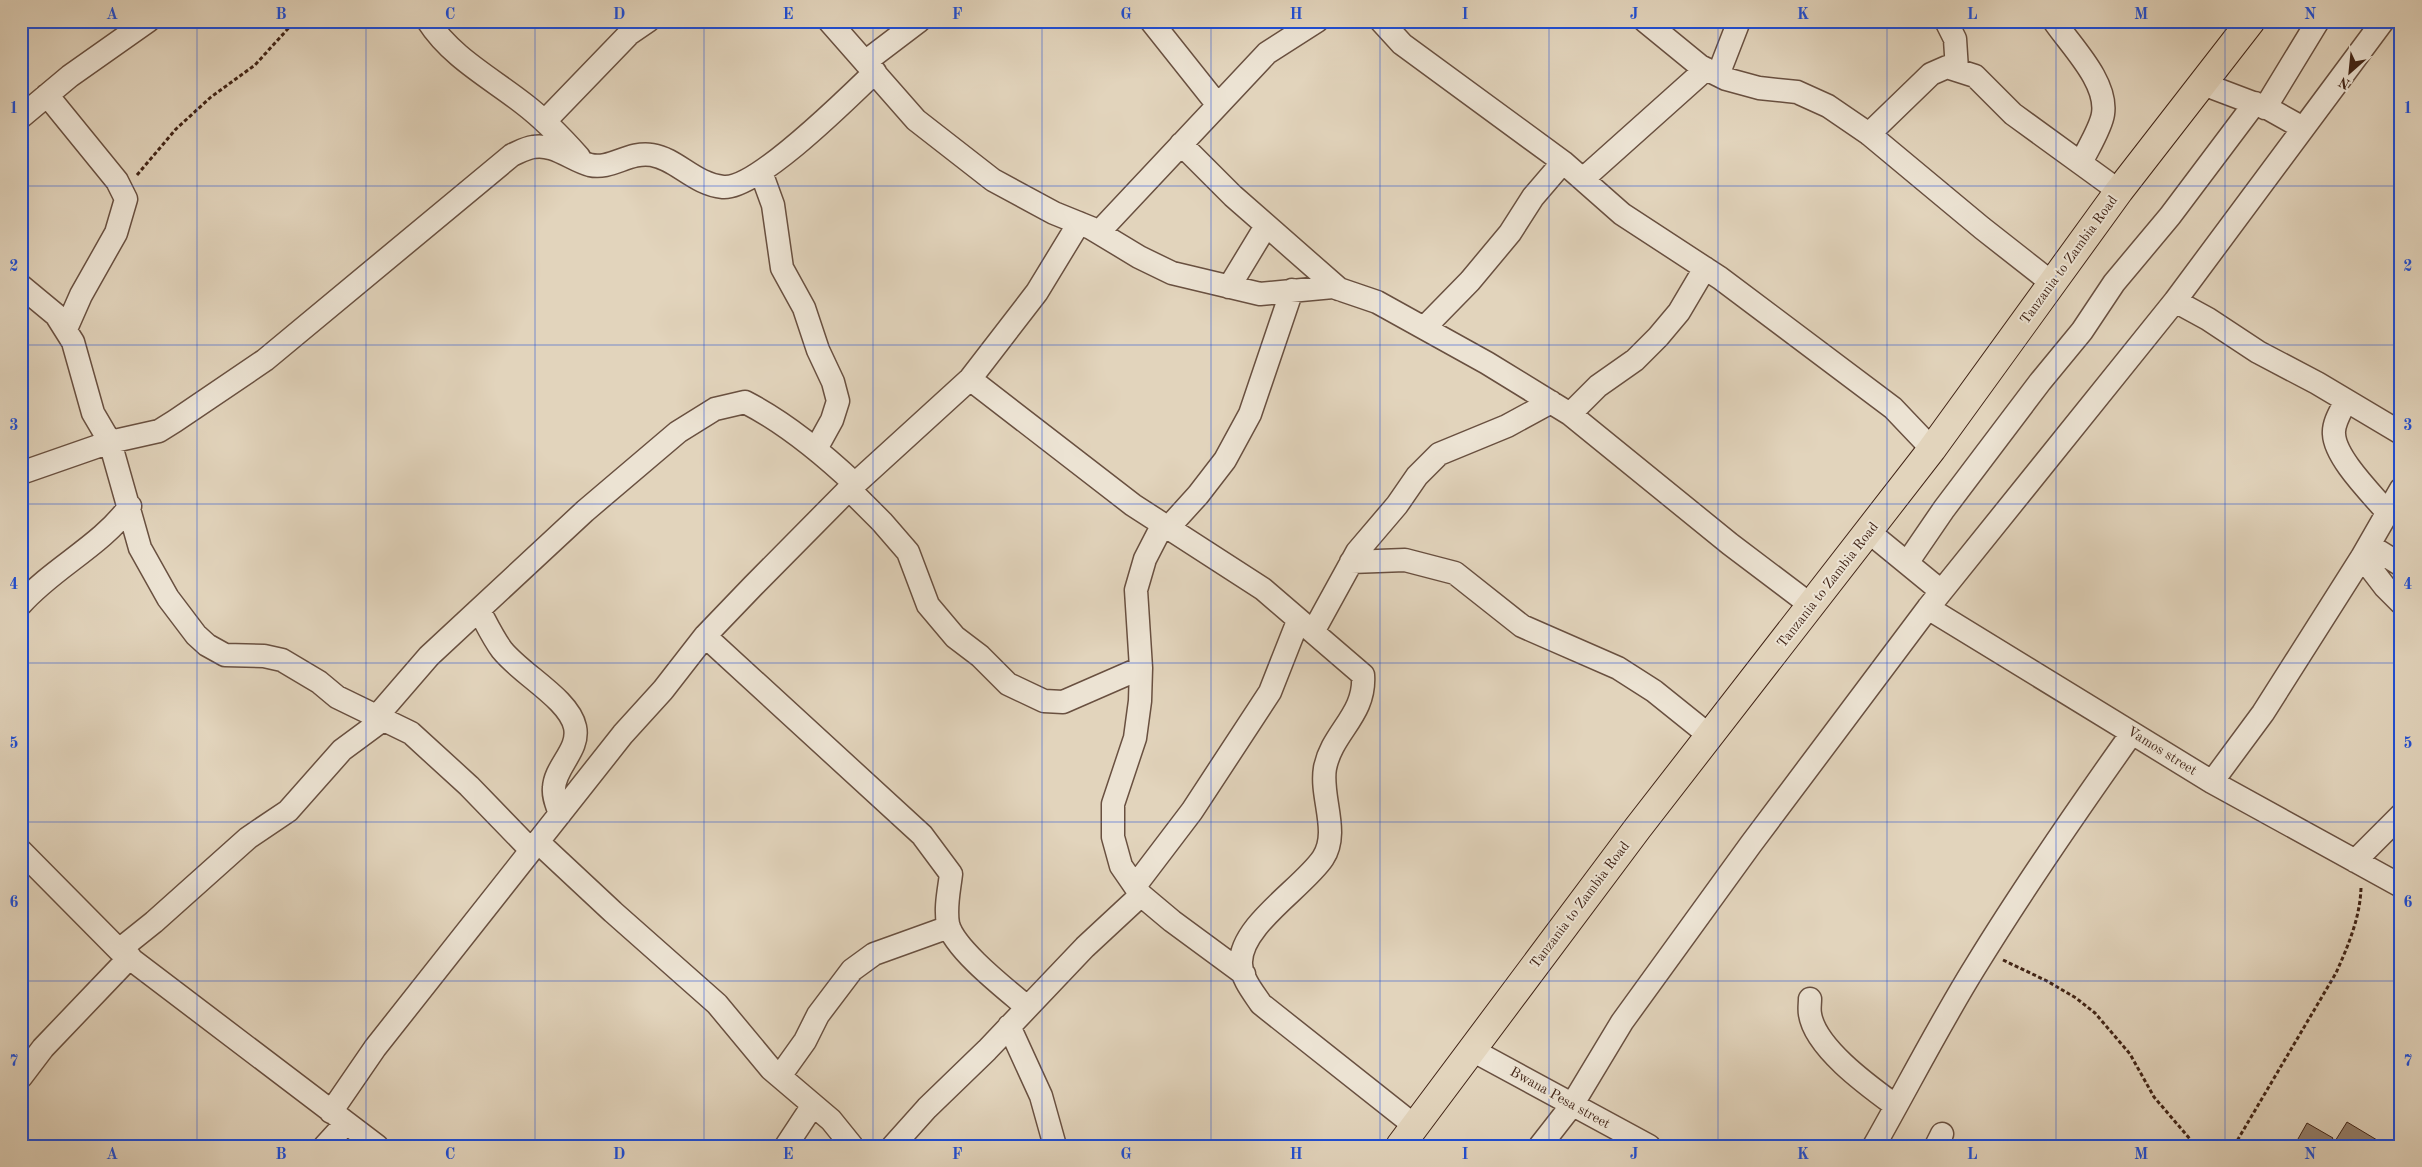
<svg xmlns="http://www.w3.org/2000/svg" width="2422" height="1167" viewBox="0 0 2422 1167" font-family="'Old Standard TT',serif">
<style>
.building{fill:#95806c;stroke:#412416}
.lines{fill:none;stroke-linecap:round;stroke-linejoin:round}
.minor-casing{stroke:#695040;stroke-width:25}
.trunk-casing{stroke:#412416;stroke-width:30}
.path{stroke:#412416;stroke-width:3;stroke-dasharray:4 2.5;stroke-linecap:butt}
.minor{stroke:#ece3d3;stroke-width:22}
.trunk{stroke:#e2d4bc;stroke-width:28}
.grid{fill:none;stroke:#1d4ed8;stroke-width:1;stroke-opacity:0.55}
.labels{text-anchor:middle;dominant-baseline:central;stroke-width:4;stroke-linejoin:round;paint-order:stroke}
.street-label{font-size:14px;fill:#412416;stroke:#ece3d3}
.neatline{fill:none;stroke:#1d4ed8;stroke-width:2}
.grid-label{font-size:16px;text-anchor:middle;font-weight:bold;fill:#1d4ed8}
</style>
<rect width="100%" height="100%" fill="#e2d4bc"/>
<filter id="stains"><feTurbulence type="fractalNoise" baseFrequency=".004" numOctaves="4"/><feColorMatrix values="0 0 0 0 .2 0 0 0 0 .09 0 0 0 0 .02 0 0 0 .5 -.17"/></filter>
<radialGradient id="worn" r=".72"><stop offset=".6" stop-color="#630" stop-opacity="0"/><stop offset="1" stop-color="#630" stop-opacity=".3"/></radialGradient>
<path class="building" d="M2347,1122l40,24h-55z
M2307,1123l26,15 -5,8h-34z"/>
<g class="lines">
<defs>
<path id="minor" d="M428,21c23,36 63,57 96,83 21,16 38,34 55,53
M829,21l87,99 77,60 61,33 37,15 48,29 33,16 88,21 73,-7 44,15 110,61 83,51 160,130 82,62
M1151,21l66,83
M1381,21l21,23 161,118 59,52 98,64 173,130 39,41
M1645,21l55,45 26,13 33,9 38,4 31,14 41,28 113,94 70,55
M1946,21l9,18 2,31
M2054,21c17,25 54,61 49,93 -2,14 -16,36 -22,49
M865,62l54,-41
M1718,75l21,-54
M2203,84l66,25 34,19
M47,95l70,86 9,18 -10,34 -35,62 -15,34
M2265,108l53,-87
M21,117l49,-41 78,-55
M545,121l84,-87 19,-13
M1869,134l62,-60 16,-7 28,9 38,38 106,77
M1181,144l52,52 106,93
M761,172l12,33 9,63 22,40 14,42 15,32 5,19 -6,19 -16,29
M1583,179l123,-110
M1099,232l168,-179 50,-32
M21,286l35,29 17,27 20,71 17,29 30,106 28,50 28,37 11,10 18,10 39,1 18,4 37,22 18,15 74,36 58,53 62,64
M1229,287l37,-61
M2175,301l33,18 50,33 59,31 84,50
M1424,328l46,-47 40,-48 23,-36 30,-35
M970,379l163,126 130,84 100,86c3,40 -31,57 -38,93 -5,29 15,64 -2,90 -19,29 -84,68 -82,106 1,15 12,28 20,40l154,122
M2346,401c-5,10 -13,22 -12,33 1,24 38,60 53,78
M1570,414l28,-28 37,-26 23,-23 21,-25 26,-44
M21,473l89,-31 49,-11 16,-10 90,-61 247,-205c7,-3 14,-7 21,-8 21,-4 38,13 57,18 21,5 39,-14 62,-10 25,4 42,29 71,32 33,3 126,-90 152,-115
M849,489l33,33 26,30 20,53 27,32 25,19 28,28 36,17 19,1 78,-34
M1163,524l-18,35 -9,31 5,78 -1,33 -5,37 -22,66v33l8,29 20,29 31,26 72,53
M1168,528l30,-33 27,-35 25,-46 42,-124
M1869,532l72,59
M2369,545l32,20
M2362,557l23,30 16,16
M1351,562l54,-2 50,13 67,53 96,42 36,23 56,45
M1907,563l37,-54 96,-127 42,-51 32,-48 56,-67 85,-113
M21,604c33,-37 80,-58 109,-98
M1928,608l284,174 189,104
M479,610c7,13 14,28 23,40 20,25 67,49 73,77 5,23 -20,39 -21,61 -1,9 3,17 6,26
M1313,632l44,-80 40,-47 20,-29 22,-22 68,-28 44,-24
M705,636l217,199 29,39c-2,17 -6,33 -3,50 6,25 59,66 79,83
M378,715l51,-59 156,-145 93,-79 37,-23 30,-7c41,21 76,50 110,82
M2212,782l51,-69 99,-156 39,-68
M538,842l75,70 104,92 54,65 60,51 21,26
M21,851l98,99 258,196
M2355,861l46,-46
M1135,886l57,-75 78,-119 28,-71
M119,950l35,-28 94,-84 40,-27 54,-61 42,-31
M1810,999c0,5 -1,10 0,15 5,34 60,73 86,92
M1009,1026l32,70 14,50
M1472,1050l177,96
M780,1076l25,-35 13,-26 34,-45 22,-16 75,-27
M21,1077l22,-29 87,-91
M331,1112l44,-64 248,-314 40,-44 42,-54 48,-50 92,-93 125,-114 67,-87 42,-69
M325,1146l21,-23
M786,1146l27,-41
M893,1146l34,-38 60,-58 98,-103 56,-52
M1540,1146l32,-41 50,-83 129,-178 177,-236 247,-307 208,-280
M1874,1146c34,-60 65,-121 101,-179 49,-80 103,-158 157,-234
M1936,1146l6,-12"/>
<path id="trunk" d="M1400,1146l237,-317 295,-380 187,-258 132,-170"/>
</defs>
<use href="#minor" class="minor-casing"/>
<use href="#trunk" class="trunk-casing"/>
<path class="path" d="M137,175l39,-46 35,-32 44,-32 40,-44
M2003,960l44,21 29,17 19,15 35,41 24,43 42,49
M2234,1146l102,-173c12,-27 24,-55 25,-85"/>
<use href="#minor" class="minor"/>
<use href="#trunk" class="trunk"/>
</g>
<path class="grid" d="M197,21v1125M366,21v1125M535,21v1125M704,21v1125M873,21v1125M1042,21v1125M1211,21v1125M1380,21v1125M1549,21v1125M1718,21v1125M1887,21v1125M2056,21v1125M2225,21v1125M21,186h2380M21,345h2380M21,504h2380M21,663h2380M21,822h2380M21,981h2380"/>
<g class="labels">
<g class="street-label">
<text transform="translate(2069 260) rotate(-54)">Tanzania to Zambia Road</text>
<text transform="translate(1828 585) rotate(-52)">Tanzania to Zambia Road</text>
<text transform="translate(2162 751) rotate(32)">Vamos street</text>
<text transform="translate(1580 905) rotate(-53)">Tanzania to Zambia Road</text>
<text transform="translate(1560 1098) rotate(29)">Bwana Pesa street</text>
</g>
</g>
<rect width="2422" height="1167" fill="none" stroke="#e2d4bc" stroke-width="55"/>
<g transform="translate(2350 72) rotate(207)" stroke="#ece3d3" stroke-width="4" paint-order="stroke">
<path d="M0-4L9 19L0 12L-9 19Z" fill="#412416"/>
<text y="-8" font-size="14" font-weight="bold" text-anchor="middle" fill="#412416">N</text>
</g>
<rect x="28" y="28" width="2366" height="1112" class="neatline"/>
<g class="grid-label">
<text x="112" y="19">A</text>
<text x="281" y="19">B</text>
<text x="450" y="19">C</text>
<text x="619" y="19">D</text>
<text x="788" y="19">E</text>
<text x="957" y="19">F</text>
<text x="1126" y="19">G</text>
<text x="1296" y="19">H</text>
<text x="1465" y="19">I</text>
<text x="1634" y="19">J</text>
<text x="1803" y="19">K</text>
<text x="1972" y="19">L</text>
<text x="2141" y="19">M</text>
<text x="2310" y="19">N</text>
<text x="14" y="113">1</text>
<text x="2408" y="113">1</text>
<text x="14" y="271">2</text>
<text x="2408" y="271">2</text>
<text x="14" y="430">3</text>
<text x="2408" y="430">3</text>
<text x="14" y="589">4</text>
<text x="2408" y="589">4</text>
<text x="14" y="748">5</text>
<text x="2408" y="748">5</text>
<text x="14" y="907">6</text>
<text x="2408" y="907">6</text>
<text x="14" y="1066">7</text>
<text x="2408" y="1066">7</text>
<text x="112" y="1159">A</text>
<text x="281" y="1159">B</text>
<text x="450" y="1159">C</text>
<text x="619" y="1159">D</text>
<text x="788" y="1159">E</text>
<text x="957" y="1159">F</text>
<text x="1126" y="1159">G</text>
<text x="1296" y="1159">H</text>
<text x="1465" y="1159">I</text>
<text x="1634" y="1159">J</text>
<text x="1803" y="1159">K</text>
<text x="1972" y="1159">L</text>
<text x="2141" y="1159">M</text>
<text x="2310" y="1159">N</text>
</g>
<rect width="100%" height="100%" filter="url(#stains)"/>
<rect width="100%" height="100%" fill="url(#worn)"/>
</svg>
